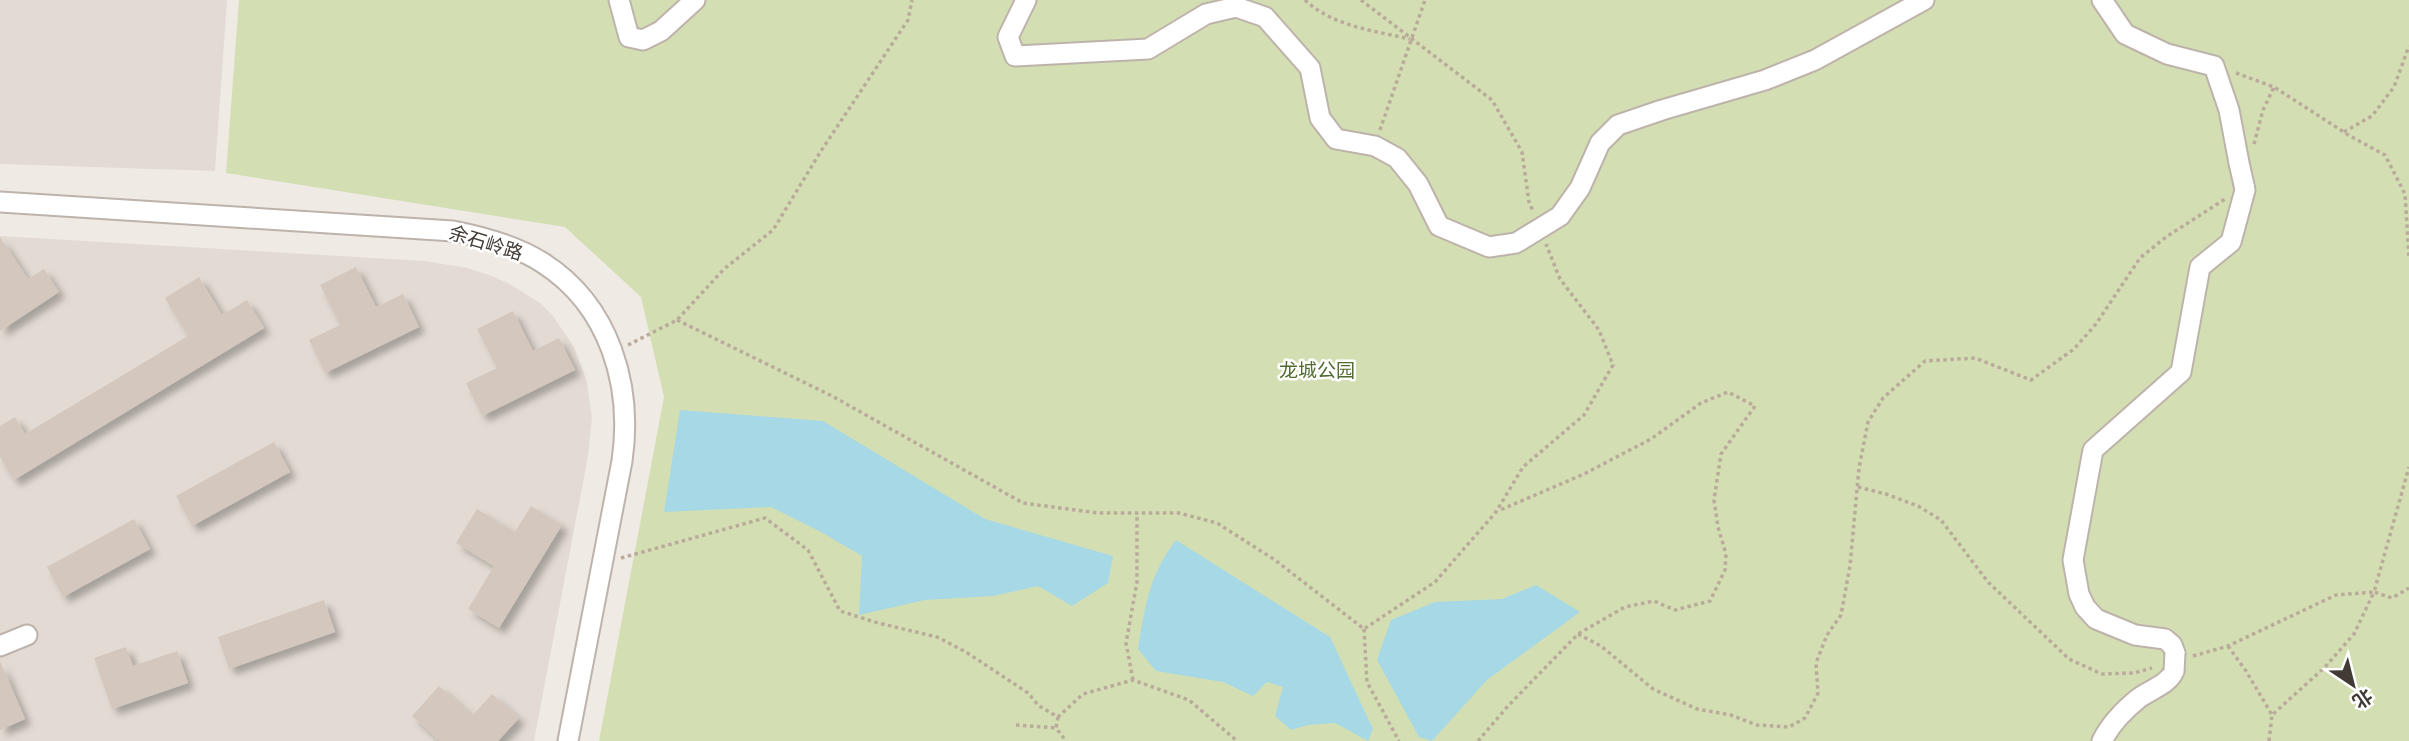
<svg xmlns="http://www.w3.org/2000/svg" width="2409" height="741" viewBox="0 0 2409 741" font-family="Arial,'Noto Sans SC',sans-serif">
<style>
.residential{fill:#e3dbd3}
.green{fill:#d3dfb2}
.water{fill:#a7d8e6}
.building{fill:#d3c7be;filter:url(#shadow)}
.lines{fill:none;stroke-linecap:round;stroke-linejoin:round}
.minor-casing{stroke:#bdb3ab;stroke-width:23}
.path{stroke:#baaa9b;stroke-width:3.5;stroke-dasharray:3.5 3.5;stroke-linecap:butt}
.minor{stroke:#fff;stroke-width:19}
.minor-bridge-casing{stroke:#bdb3ab;stroke-width:23;stroke-linecap:butt}
.minor-bridge{stroke:#fff;stroke-width:19}
.labels{text-anchor:middle;dominant-baseline:central;stroke-width:5;stroke-linejoin:round;paint-order:stroke}
.street-label{font-size:19px;fill:#413a35;stroke:#fff}
.park-label{font-size:19px;fill:#516b30;stroke:#fff}
</style>
<defs>
<filter id="shadow"><feDropShadow dx="6" dy="6" stdDeviation="3.5" flood-color="#0004"/></filter>
</defs>
<rect width="100%" height="100%" fill="#f0eae4"/>
<path class="residential" d="M0,0h227l-12,171 -215,-7z
M0,236l425,25 42,7 22,7 19,8 32,20 13,13 21,31 13,35 5,36 -4,38 -54,285h-534z"/>
<path class="green" d="M239,0h2170v741h-1810l65,-344 -23,-100 -76,-70 -339,-54z"/>
<path class="water" d="M680,410l143,11 162,98 128,37 -5,27 -36,23 -34,-20 -45,10 -68,4 -66,15 3,-59 -41,-24 -50,-25 -107,5z
M1176,540l154,97 43,92 -5,12 -33,-18 -27,2 -17,5 -16,-14 8,-29 -16,-5 -14,14 -30,-14 -67,-11 -18,-22c7,-42 11,-74 38,-109z
M1536,585l44,27 -93,68 -55,61 -13,-4 -42,-77 14,-40 44,-18 67,-3z"/>
<path class="building" d="M0,237l28,42 16,-10 15,23 -59,39z
M356,267l20,40 27,-13 16,33 -94,46 -16,-33 31,-15 -20,-40z
M199,277l23,38 25,-15 17,28 -250,152 -14,-23v-31l15,-9 10,17 163,-98 -23,-38z
M513,311l20,40 26,-13 16,32 -93,46 -16,-33 31,-15 -20,-39z
M274,442l16,30 -98,54 -16,-30z
M531,506l31,19 -63,103 -31,-19 26,-43 -38,-23 21,-34 38,23z
M134,519l16,30 -87,48 -16,-30z
M324,600l11,32 -106,37 -11,-32z
M126,647l7,19 44,-15 11,32 -76,26 -18,-51z
M0,661l25,58 -25,11z
M439,686l33,30 20,-22 27,24 -21,23h-58l-28,-25z"/>
<g class="lines">
<defs>
<path id="minor" d="M619,0l10,37 14,3 18,-9 34,-31
M1026,0l-18,37 7,19 133,-7 58,-35 30,-7 29,10 45,51 10,50 16,21 39,7 22,12 21,26 21,42 50,21 27,-4 44,-27 20,-28 20,-45 18,-18 44,-15 103,-30 50,-20 109,-60
M2102,0l23,34 42,20 47,12 15,44 10,53
M0,202l453,29c31,6 64,15 90,32 67,43 90,123 79,198l-54,280
M0,646l27,-11
M2175,653l-3,-8 -7,-6 -30,-4 -39,-16 -11,-12 -6,-13 -6,-34 20,-110 88,-78 19,-105 31,-25 14,-52 -1,-5
M2102,741c8,-16 22,-31 37,-43 12,-9 29,-13 35,-27"/>
</defs>
<use href="#minor" class="minor-casing"/>
<path class="path" d="M1305,0c27,26 70,31 105,39
M1361,0l131,100 30,52 7,50 4,9
M2236,73l38,14 76,49 35,19 20,39 4,63
M1380,130l45,-130
M2344,132l28,-16 22,-29 15,-41
M2254,144l9,-34 11,-23
M677,320l155,76 191,107 75,10h81l38,10 58,37 89,69 71,-47 61,-70 27,-45 61,-52 29,-50 -14,-35 -39,-51 -14,-35
M628,345l49,-25 47,-51 49,-39 48,-79 87,-131 4,-20
M1858,487l28,7 32,12 23,14 47,62 81,77 33,15 32,-1 18,-5
M621,558l144,-40 43,32 32,61 38,12 59,14 29,15 62,41 11,13 19,11 25,-23 50,-14 56,20 48,41
M1364,629l3,53 32,59
M1578,634l23,12 52,43 44,20 34,6 26,10 32,2 16,-9 13,-25 -2,-30 11,-28 14,-20 9,-49 9,-98 9,-46 15,-24 42,-37 50,-3 56,22 43,-31 22,-25 44,-66 26,-21 59,-38
M2228,646l18,25 26,44
M2193,656l35,-10 108,-51 38,-3 35,-125
M1133,680l-7,-37 11,-61v-69
M1058,717l-2,11 10,13
M1016,725l40,3
M1478,741l30,-35 70,-72 47,-27 29,-6 21,9 35,-9 15,-31 1,-16 -8,-27 -4,-27 7,-46 34,-48 -27,-14 -27,11 -50,36 -67,35 -86,37
M2269,741l3,-26 53,-48 29,-33 20,-42 18,6 17,-10"/>
<use href="#minor" class="minor"/>
<defs>
<path id="minor-bridge" d="M2239,163l5,22
M2174,671l1,-18"/>
</defs>
<use href="#minor-bridge" class="minor-bridge-casing"/>
<use href="#minor-bridge" class="minor-bridge"/>
</g>
<g class="labels">
<g class="street-label">
<text transform="translate(486 243) rotate(17)">余石岭路</text>
</g>
<g class="park-label">
<text x="1317" y="370">龙城公园</text>
</g>
</g>
<g transform="translate(2353 685) rotate(145)" stroke="#ffffff" stroke-width="5" paint-order="stroke">
<path d="M0-5L12 26L0 18L-12 26Z" fill="#413a35"/>
<text y="-10" font-size="19" font-weight="bold" text-anchor="middle" fill="#413a35">北</text>
</g>
</svg>
